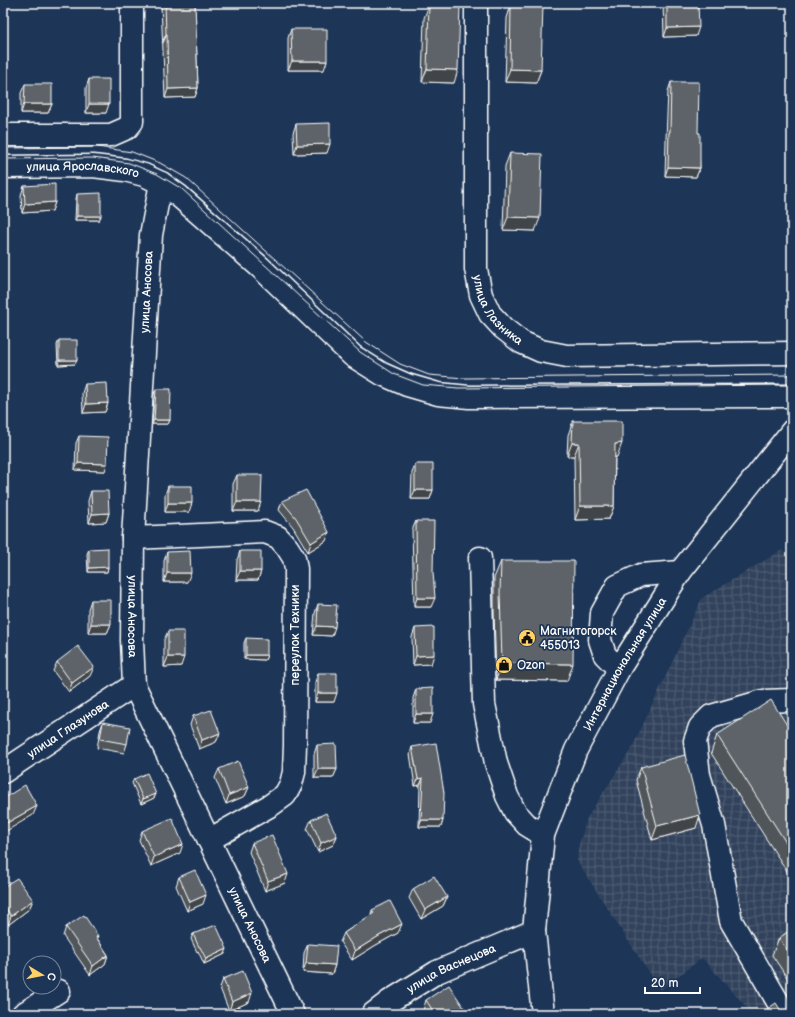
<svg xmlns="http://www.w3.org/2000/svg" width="795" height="1017" viewBox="0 0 795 1017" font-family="'Balsamiq Sans',sans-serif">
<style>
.industrial{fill:url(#industrial-grid)}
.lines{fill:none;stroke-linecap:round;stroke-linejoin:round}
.minor-casing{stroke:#fff;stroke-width:25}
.minor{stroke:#1d3557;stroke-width:22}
.tram{stroke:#fff;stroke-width:1}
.wall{fill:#505559;stroke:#fff}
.shaded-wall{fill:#414549;stroke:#fff}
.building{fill:#5d6368;stroke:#fff}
.labels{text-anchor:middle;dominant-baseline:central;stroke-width:3.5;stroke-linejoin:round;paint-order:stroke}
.street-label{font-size:12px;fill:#fff;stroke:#1d3557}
.poi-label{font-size:12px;fill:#fff;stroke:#1d3557;text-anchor:start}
</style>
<defs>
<pattern id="industrial-grid" width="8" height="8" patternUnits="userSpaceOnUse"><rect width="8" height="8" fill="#30435c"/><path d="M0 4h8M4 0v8" fill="none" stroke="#4f5f74"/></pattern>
</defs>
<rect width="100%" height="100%" fill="#1d3557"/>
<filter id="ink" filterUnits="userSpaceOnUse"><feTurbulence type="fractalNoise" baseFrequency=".025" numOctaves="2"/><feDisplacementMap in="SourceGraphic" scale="8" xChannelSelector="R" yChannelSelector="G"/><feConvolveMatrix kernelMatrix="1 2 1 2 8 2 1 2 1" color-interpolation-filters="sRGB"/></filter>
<g filter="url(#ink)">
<path class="industrial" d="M782,550l10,9v455h-39l-51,-56 -42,32 -83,-129 1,-13 9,-30 45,-70 70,-150z"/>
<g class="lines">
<defs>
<g id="minor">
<path id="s1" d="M476,3v266l5,26 9,19 13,14 18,14 20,9 26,5 225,-3"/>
<path d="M3,135h108l16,-7 5,-6v-119"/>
<path id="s2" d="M3,167l90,-1 32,4 19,5 17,8 18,13 81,71 93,89 29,18 25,11 31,9 31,3 323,-1"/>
<path id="s3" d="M161,183l-10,52 -18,303 -1,102 2,45 159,329"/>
<path d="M133,538l132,-6 13,5 9,10 7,11 2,11 -1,176 -1,27 -3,12 -6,11 -14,10 -62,35"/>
<path d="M480,558l4,146 12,59 11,33 8,16 12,13 16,10"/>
<path d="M619,669l-14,-14 -5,-15 2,-27 15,-27 24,-11 39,-3"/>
<path id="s4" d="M3,772l131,-87"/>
<path d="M23,1014l36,-23"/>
<path id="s5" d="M373,1014l17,-13 47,-29 97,-41"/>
<path id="s6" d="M543,1014l-9,-83 9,-96 33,-85 43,-81 61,-97 112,-141"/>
<path d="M785,1014l-54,-93 -17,-96 -15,-50 -4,-34 5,-14 11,-11 52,-15 29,-1"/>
</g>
</defs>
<use href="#minor" class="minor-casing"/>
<use href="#minor" class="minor"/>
<path class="tram" d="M3,148l94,-1 35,5 28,11 26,15 180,164 34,22 29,11 35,3 328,-3
M3,159l90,-1 36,5 28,11 25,15 178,163 34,22 29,11 35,3 334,-3"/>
</g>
<path class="wall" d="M162,3h33l3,85 -3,9 -30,1 -4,-93z
M663,3h35l-2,33 -32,1z
M429,5l25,78 -32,-1 2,-64z
M511,5l30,65 -5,13 -31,-1 2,-64z
M291,29l33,41h-36v-32z
M89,79l17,34h-20v-25z
M671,82l27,51 2,35 -4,9 -31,-1 1,-35v-3l2,-47z
M25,84l27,20 -4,9h-27v-20z
M296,124l31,29 -33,1 -1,-21z
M510,153l25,78 -32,-1 2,-64z
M24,186l31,16 -3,9 -30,2 -1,-18z
M77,194l24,22 -2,4h-24l1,-21z
M59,340l18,20 -2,4 -17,1 -1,-20z
M85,384l23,19 -3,9 -22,1 -1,-20z
M156,389l14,31 -2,4h-16l2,-30z
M573,421l44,36h-2l-1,49 -5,13 -34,1 -1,-64h-7l1,-21z
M79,436l26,35 -30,-1 1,-27z
M415,464l18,26 -3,9h-19l1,-26z
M237,475l21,36h-25v-27z
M168,486l21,26h-24v-17z
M91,491l18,22 -3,9 -17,1 -1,-22z
M282,501l44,40 -18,11 -15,-25 -14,-17z
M416,521l15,86h-17l-2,-77z
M89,549l19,18 -1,5h-19l-1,-18z
M240,551l21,20 -3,9h-22l1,-20z
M167,552l20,30h-23v-21z
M501,561l66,120 -71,-1 -2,-69v-33z
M91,600l20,24 -4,9h-19v-24z
M318,604l14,32 -19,-1 2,-22z
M415,628l16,36 -18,1 -1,-28z
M168,631l13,35 -17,1v-27z
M246,638l21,17 -2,5 -21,-1v-16z
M57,662l33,14 -21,16 -16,-21z
M318,673l16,29h-19v-20z
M416,689l14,34h-17v-25z
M193,716l27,17 -4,9 -17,7 -9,-24z
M103,722l24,22 -3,9 -27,-5 3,-17z
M792,733v146l-81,-126 6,-18z
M317,745l20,24 -4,9h-19v-24z
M412,747l31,73 -2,7h-22l1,-42 -5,1 -5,-32z
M641,767l55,61 -44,12 -16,-60z
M219,769l30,18 -4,9 -19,8 -11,-26z
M134,779l22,15 -2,4 -13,6 -9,-21z
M311,820l26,16 -4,9 -15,7 -11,-23z
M142,831l38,22 -29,13 -12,-26z
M252,843l33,40 -20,8 -16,-39z
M179,877l24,27 -16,7 -11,-25z
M3,887l30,13 -4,9 -21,16 -5,-7z
M413,889l34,8 -4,9 -22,13 -12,-21z
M372,910l26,23 -22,12 -24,15 -12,-18 4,-9 27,-18z
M66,927l32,9 -1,2 11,17 -3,9 -15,11 -27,-39z
M792,929v56l-20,-30 7,-17z
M193,934l32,20 -21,10 -6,-13 -1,1 -6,-13z
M308,944l27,21 -3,9 -29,-2 1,-19z
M223,979l26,23 -20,9 -9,-23z
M426,1000l42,14h-46z"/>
<path class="shaded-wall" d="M699,27l-3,9 -32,1 3,-9z
M166,34h1l-4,9h-1z
M292,61h35l-3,9h-36z
M427,69l31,1 -4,13 -32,-1z
M510,69l31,1 -5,13 -31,-1z
M198,88l-3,9 -30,1 3,-9z
M24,104h28l-4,9h-27z
M89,104h20l-3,9h-20z
M330,144l-3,9 -33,1 3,-9z
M668,167l32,1 -4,9 -31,-1z
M55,202l-3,9 -30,2 3,-9z
M77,216h24l-2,4h-24z
M508,217l32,1 -5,13 -32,-1z
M59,360h18l-2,4 -17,1z
M108,403l-3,9 -22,1 3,-9z
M154,420h16l-2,4h-16z
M572,443h7l-5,13h-7z
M622,443l-5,14h-7l5,-13z
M78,463l29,1 -2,7 -30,-1z
M415,490h18l-3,9h-19z
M237,502h24l-3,9h-25z
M168,503h24l-3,9h-24z
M580,506h34l-5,13 -34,1z
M109,513l-3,9 -17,1 3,-9z
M329,532l-3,9 -18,11 3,-9z
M108,567l-1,5h-19l1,-4z
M240,571h21l-3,9h-22z
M167,573h24l-4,9h-23z
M417,598h18l-4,9h-17z
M91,624h20l-4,9h-19z
M317,626l18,1 -3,9 -19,-1z
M246,655h21l-2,5 -21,-1z
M434,655l-3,9 -18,1 3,-9z
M168,657h16l-3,9 -17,1z
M502,663l71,1 -6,17 -71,-1z
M94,667l-4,9 -21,16 3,-9z
M318,693h19l-3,9h-19z
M416,714h17l-3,9h-17z
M220,733l-4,9 -17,7 3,-9z
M318,769h19l-4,9h-19z
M423,778l-3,7 -5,1 3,-7z
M249,787l-4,9 -19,8 3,-9z
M156,794l-2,4 -13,6 2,-5z
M37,806l-4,9 -30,18v-8z
M700,815l-4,13 -44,12 5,-14z
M421,820h22l-2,7h-22z
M337,836l-4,9 -15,7 3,-9z
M183,844l-3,9 -29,13 3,-9z
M288,874l-3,9 -20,8 3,-10z
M206,895l-3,9 -16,7 3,-9z
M447,897l-4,9 -22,13 4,-9z
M33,900l-4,9 -21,16 3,-9z
M402,924l-4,9 -22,12 -24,15 3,-9 24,-15z
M227,949l-2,5 -21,10 2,-5z
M108,955l-3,9 -15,11 3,-9z
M306,963l29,2 -3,9 -29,-2z
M252,993l-3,9 -20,9 3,-9z"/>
<path class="building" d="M165,3h30l3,85 -30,1 -1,-55h-1z
M667,3h31l1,24 -32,1z
M429,5l31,1 -2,64 -31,-1z
M511,5h32l-2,65 -31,-1z
M291,29h36v32h-35z
M89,79h20v25h-20z
M671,82h28l-1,51h2v35l-32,-1 1,-35h1z
M25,84h27v20h-28z
M330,123v21l-33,1 -1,-21z
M510,153l32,1 -2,64 -32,-1z
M55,184v18l-30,2 -1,-18z
M101,193v23h-24v-22z
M59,340h18v20h-18z
M107,383l1,20 -22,1 -1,-20z
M156,389h15l-1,31h-16z
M573,421h49v22l-7,1 -1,62h-34l-1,-63h-7z
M79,436l29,1 -1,27 -29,-1z
M415,464h18v26h-18z
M237,475h25l-1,27h-24z
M168,486h24v17h-24z
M306,490l23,42 -18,11 -15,-25 -14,-17z
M91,491h17l1,22 -17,1z
M416,521h18l-1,51 2,26h-18z
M108,548v19l-19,1v-19z
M190,551l1,22h-24v-21z
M240,551h21v20h-21z
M501,561h73l-1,103 -71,-1 -2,-70z
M91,600h20v24h-20z
M318,604l19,1 -2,22 -18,-1z
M434,627v28l-18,1 -1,-28z
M168,631h16v26h-16z
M246,638l21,1v16h-21z
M78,646l16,21 -22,16 -15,-21z
M318,673h19v20h-19z
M433,688v26h-17v-25z
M771,700l21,33v119l-75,-117z
M211,710l9,23 -18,7 -9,-24z
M103,722l27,5 -3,17 -27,-5z
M436,743l8,50 -1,27h-22l2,-42 -5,1 -6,-32z
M336,744l1,25h-19l-1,-24z
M685,755l15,60 -43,11 -16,-59z
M238,761l11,26 -20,8 -10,-26z
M147,773l9,21 -13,5 -9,-20z
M25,785l12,21 -34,19v-26z
M326,813l11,23 -16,7 -10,-23z
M172,818l11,26 -29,13 -12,-26z
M272,835l16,39 -20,7 -16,-38z
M195,870l11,25 -16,7 -11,-25z
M434,876l13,21 -22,13 -12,-21z
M17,878l16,22 -22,16 -8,-12v-17z
M390,901l12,23 -23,12 -24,15 -11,-18 30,-20 -2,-3z
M84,915l14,21 -2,1 12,18 -15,11 -27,-39z
M216,925l11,24 -21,10 -6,-12h-1l-6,-13z
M792,929v29l-13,-20z
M308,944l29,2 -2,19 -29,-2z
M243,971l9,22 -20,9 -9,-23z
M449,985l19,29h-33l-9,-14z
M776,1003l7,11h-23z"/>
</g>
<defs>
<symbol id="civic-disc" viewBox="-11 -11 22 22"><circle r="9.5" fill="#ffd166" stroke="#1d3557"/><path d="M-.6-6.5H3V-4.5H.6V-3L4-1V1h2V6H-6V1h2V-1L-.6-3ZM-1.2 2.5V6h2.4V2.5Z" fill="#111"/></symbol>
<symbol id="shop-disc" viewBox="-11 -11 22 22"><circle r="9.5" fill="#ffd166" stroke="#1d3557"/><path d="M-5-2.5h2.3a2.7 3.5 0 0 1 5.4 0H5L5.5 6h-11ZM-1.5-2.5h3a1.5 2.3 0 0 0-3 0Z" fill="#111"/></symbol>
</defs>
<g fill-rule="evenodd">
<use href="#civic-disc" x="517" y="628" width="20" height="20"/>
<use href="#shop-disc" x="494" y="655" width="20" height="20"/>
</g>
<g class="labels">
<g class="street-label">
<text stroke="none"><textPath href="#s2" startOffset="80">улица Ярославского</textPath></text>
<text transform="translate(147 292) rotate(-87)">улица Аносова</text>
<text stroke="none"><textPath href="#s1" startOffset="314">улица Лазника</textPath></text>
<text stroke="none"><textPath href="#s3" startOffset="435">улица Аносова</textPath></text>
<text transform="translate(295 635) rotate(-90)">переулок Техники</text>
<text stroke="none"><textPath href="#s6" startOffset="370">Интернациональная улица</textPath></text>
<text stroke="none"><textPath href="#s4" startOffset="78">улица Глазунова</textPath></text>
<text stroke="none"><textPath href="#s3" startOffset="770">улица Аносова</textPath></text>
<text stroke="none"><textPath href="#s5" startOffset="91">улица Васнецова</textPath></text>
</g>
<g class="poi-label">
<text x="540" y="631">Магнитогорск<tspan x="540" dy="14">455013</tspan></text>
<text x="517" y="665">Ozon</text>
</g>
</g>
<rect width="795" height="1017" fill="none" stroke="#1d3557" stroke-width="16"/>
<rect x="8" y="8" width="779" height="1001" fill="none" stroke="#fff" stroke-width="1.5" filter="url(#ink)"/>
<g transform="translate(42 975) rotate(100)"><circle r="19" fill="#1d3557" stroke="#77869a"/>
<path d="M0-3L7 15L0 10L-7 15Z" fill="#ffd166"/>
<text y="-6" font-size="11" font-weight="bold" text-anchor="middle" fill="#ffffff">С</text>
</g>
<path d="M645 987v6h55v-6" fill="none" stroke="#ffffff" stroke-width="2"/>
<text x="651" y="987" font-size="12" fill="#ffffff" stroke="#1d3557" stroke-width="3" paint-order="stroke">20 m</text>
</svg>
